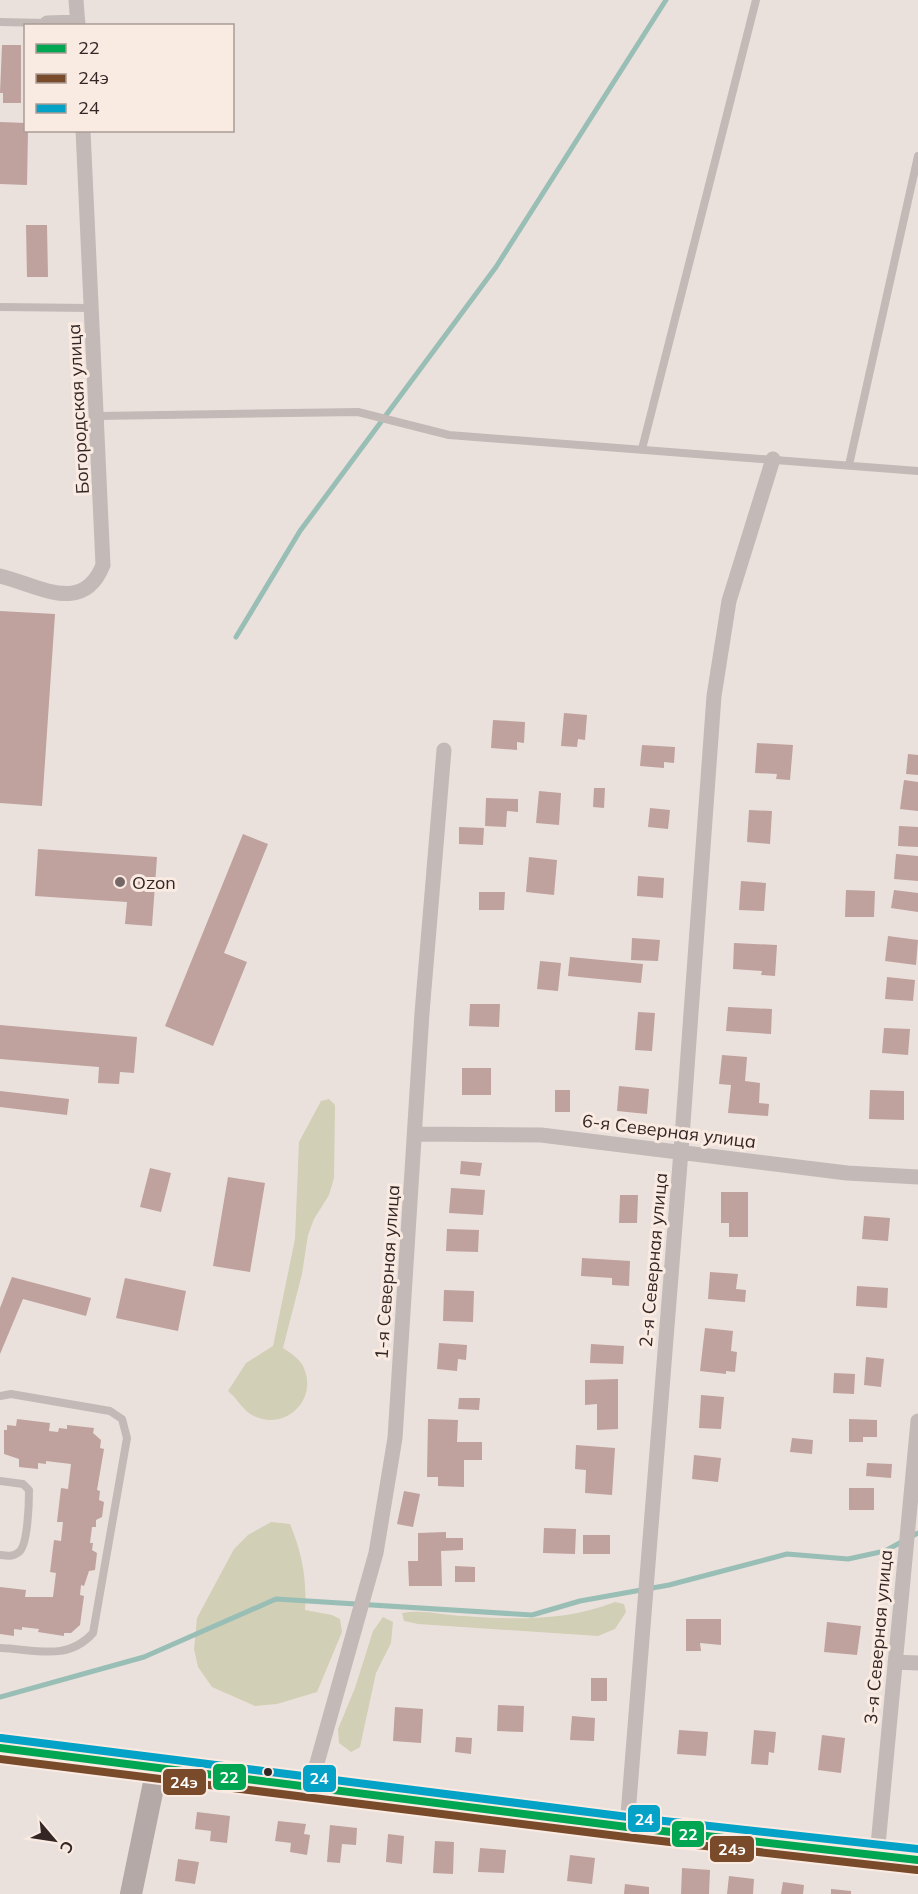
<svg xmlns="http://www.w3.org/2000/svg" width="918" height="1894" viewBox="0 0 918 1894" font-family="Mulish,sans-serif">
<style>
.grass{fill:#d1cfb6}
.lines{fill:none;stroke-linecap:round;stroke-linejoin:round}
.stream{stroke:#98beb6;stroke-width:5}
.building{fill:#bfa19d}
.lane{stroke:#c3b9b6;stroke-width:8}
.street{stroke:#c3b9b6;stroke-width:15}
.secondary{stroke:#b4a9a6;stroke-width:22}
.highway{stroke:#aaa09c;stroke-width:28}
.bus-1-casing{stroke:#f9eae2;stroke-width:12}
.bus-2-casing{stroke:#f9eae2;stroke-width:12}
.bus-3-casing{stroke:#f9eae2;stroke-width:12}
.bus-1{stroke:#00a651;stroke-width:8}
.bus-2{stroke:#7a4b2a;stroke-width:8}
.bus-3{stroke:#03a2c6;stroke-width:8}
.poi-dot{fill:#746765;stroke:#f9eae2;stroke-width:2}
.bus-dot{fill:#342625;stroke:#f9eae2;stroke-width:2}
.labels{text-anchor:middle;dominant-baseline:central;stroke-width:6;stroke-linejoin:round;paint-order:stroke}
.street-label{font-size:18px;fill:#342625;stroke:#f9eae2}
.poi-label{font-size:18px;fill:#342625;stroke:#f9eae2;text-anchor:start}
.line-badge{stroke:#f9eae2;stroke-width:2}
.badge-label{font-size:16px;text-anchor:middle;font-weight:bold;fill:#fff}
</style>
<rect width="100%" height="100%" fill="#ebe1dc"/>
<path class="grass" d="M329,1099l6,6 -1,73 -5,17 -15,24 -6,16 -6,39 -19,74c9,6 19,12 22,23 11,30 -20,60 -51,45 -10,-4 -17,-18 -26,-25l18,-28 27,-17 22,-107 4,-97 22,-41z
M271,1522l19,2c12,29 17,55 15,86l27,5 8,4 2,13 -25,60 -40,12 -22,2 -43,-19 -14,-20 -4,-18 3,-31 37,-69 14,-14z
M615,1602l9,2 2,8 -11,17 -17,7 -180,-12 -14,-3 -2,-8c20,-4 41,2 61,3 51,4 104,5 152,-14z
M383,1617l10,5 -2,21 -15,30 -16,74 -9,5 -12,-9 -1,-14 17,-41 18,-57z"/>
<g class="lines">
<path class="stream" d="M236,637l64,-106 196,-264 170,-267
M0,1697l144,-40 132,-58 256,16 48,-14 89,-16 118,-31 61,5 37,-8 33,-18"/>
</g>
<path class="building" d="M2,45h19v58h-18v-10h-3z
M0,122l26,1v7h2l-1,55 -27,-1z
M26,225h21l1,52h-21z
M0,611l55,3 -13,192 -42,-3z
M564,713l23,2 -2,25 -7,-1 -1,8 -16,-1z
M493,720l32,2 -1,21 -7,-1v8l-26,-2z
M757,743l36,2 -3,35 -14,-1 1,-5 -22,-1z
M642,745l33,2 -1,16 -10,-1v6l-24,-2z
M908,754l10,1v20l-12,-1z
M904,780l14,2v29l-18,-2z
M594,788h11l-1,20 -11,-1z
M539,791l22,2 -2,32 -23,-2z
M486,798l32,1v13l-11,-1 -1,16 -21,-1z
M650,808l20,2 -2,19 -20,-2z
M749,810l23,1 -2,33 -23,-2z
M899,826l19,1v20l-20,-1z
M459,827l25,1 -1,17 -24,-1z
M243,834l25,10 -44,109 23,9 -34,84 -48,-20z
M38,849l119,8 -5,69 -27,-2 2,-22 -92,-6z
M896,854l22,2v25l-24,-2z
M529,857l28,3 -3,35 -28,-3z
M638,876l26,2 -1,20 -26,-2z
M741,881l25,2 -2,28 -25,-1z
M846,890l29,1 -1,26h-29z
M894,890l24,3v19l-27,-4z
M479,892h26l-1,18h-25z
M888,936l30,4 -2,25 -31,-4z
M632,938l28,2 -2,21 -27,-1z
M734,943l43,2 -2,31 -14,-1 1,-4 -29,-2z
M570,957l73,7 -2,19 -73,-7z
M540,961l21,2 -3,28 -21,-2z
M887,977l28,3 -2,21 -28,-2z
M470,1004h30l-1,23 -30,-1z
M728,1007l44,2 -1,25 -45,-3z
M638,1012l17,1 -3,38 -17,-1z
M0,1025l137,12 -3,36 -14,-1 -1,12 -21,-1 1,-16 -99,-8z
M884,1028l26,1 -2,26 -26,-2z
M722,1055l25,2 -2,24 15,2 -1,20 10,1 -1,12 -40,-3 3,-28 -12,-1z
M462,1068h29v27h-29z
M619,1086l30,3 -2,25 -30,-3z
M555,1090h15v22h-15z
M870,1090l34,1v29l-35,-1z
M0,1091l69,8 -2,16 -67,-8z
M461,1161l21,2 -2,13 -20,-2z
M150,1168l21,5 -10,39 -21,-5z
M228,1177l37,6 -15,89 -37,-6z
M451,1188l34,2 -2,25 -34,-2z
M721,1192h27v45h-19v-14h-8z
M620,1195h18l-1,28h-18z
M864,1216l26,2 -2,23 -26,-2z
M447,1229l32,1 -1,22 -32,-1z
M582,1258l48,3 -1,25 -17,-1v-7l-31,-2z
M710,1272l28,2 -2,15 10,1 -1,12 -37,-3z
M12,1277l79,21 -5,18 -63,-17 -23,55v-46z
M125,1278l61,13 -8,40 -62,-13z
M857,1286l31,2 -1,20 -31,-2z
M444,1290l30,1 -1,31 -30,-1z
M705,1328l28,3 -2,20 6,1 -2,20 -9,-1v3l-26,-3z
M439,1343l28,2 -1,15 -8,-1 -1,12 -20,-2z
M591,1344l33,2 -1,18 -33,-1z
M866,1357l18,2 -3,28 -17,-2z
M834,1373l21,1 -1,20 -21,-1z
M618,1379v50l-21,1v-26l-12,1v-25z
M701,1395l23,2 -3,32 -22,-1z
M459,1398h21l-1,12 -21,-1z
M17,1419l33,4 -1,8 9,1 1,-4 8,1v-4l27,3 -1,5 8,7 -1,8 4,1 -7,41 3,1 -1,9 5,2 -2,15 -6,3v7h-4l-2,16h3l-1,7 5,3 -2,17 -6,1 -5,15 -3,-1 -1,10 4,1 -4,29 -9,8h-7v3l-26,-4 1,-3 -17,-2v3l-8,-1v7l-14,-2v-47l26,3 -1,7h28l3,-24 -6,-1 4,-32 7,1 2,-19h-6l4,-34 7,1 3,-25 -25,-3v3l-8,-1v6l-19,-2v-8l-15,-5v-24h3v-5l9,1z
M428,1419l30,1 -1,22h25v18h-18v27l-26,-1v-9h-11z
M849,1419l28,1v17h-14v5h-14z
M792,1438l21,2 -1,14 -22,-2z
M576,1445l39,3 -3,47 -27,-2 1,-23 -11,-1z
M694,1455l27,3 -3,24 -26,-3z
M867,1463l25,1 -1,14 -25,-2z
M849,1488h25v22h-25z
M404,1491l16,3 -7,33 -16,-3z
M544,1528l32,1 -1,25 -32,-1z
M446,1532v6h17v12l-22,1 1,35h-33l-1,-25h10v-28z
M583,1535h27v19h-27z
M455,1566l20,1v15h-20z
M686,1619h35v26l-21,-2 1,8h-15z
M827,1622l34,4 -4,29 -33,-3z
M591,1678h16v23h-16z
M498,1705l26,1 -1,26 -26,-1z
M395,1707l28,2 -2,34 -28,-2z
M572,1716l23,2 -1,23 -24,-1z
M679,1730l29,2 -2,24 -29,-2z
M754,1730l22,2 -2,21 -5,-1 -1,13 -17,-1z
M822,1735l23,3 -4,35 -23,-3z
M456,1737l16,1 -1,16 -16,-2z
M197,1812l33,4 -3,27 -17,-2 1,-10 -16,-2z
M278,1821l28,3 -2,10 6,1 -3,20 -17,-3 1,-9 -16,-2z
M330,1825l27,3 -1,17 -14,-1 -2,19 -13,-1z
M388,1834l16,2 -2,28 -16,-2z
M435,1841l19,1 -1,32 -20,-1z
M480,1848l26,2 -2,23 -26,-1z
M570,1855l25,3 -3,26 -25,-3z
M178,1859l21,3 -4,22 -20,-3z
M682,1868l28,2 -1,24h-28z
M729,1876l25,3 -1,15h-26z
M783,1882l21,3 -1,9h-22z
M625,1884l24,3v7h-25z
M831,1889l20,2v3h-20z"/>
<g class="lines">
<path class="lane" d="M0,22l47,1
M0,307l91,1
M98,416l260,-4 91,23 469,36
M642,449l114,-449
M849,465l69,-309
M0,1396l11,-2 99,17 12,8 5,19 -34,195c-26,29 -58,16 -93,15
M0,1481l23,3 6,6c0,12 -1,55 -10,62 -6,5 -12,4 -19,3"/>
<path class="street" d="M76,0l2,26
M47,23l31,-1
M0,576c38,9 83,40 103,-11l-20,-435
M416,1134l125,1 306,38 71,4
M895,1662l23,1
M310,1788l66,-235 19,-115 27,-425 22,-263
M627,1827l54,-676 33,-455 15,-95 44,-142
M877,1856l41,-435"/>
<path class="secondary" d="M131,1894l26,-126"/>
<path class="highway" d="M0,1748l627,79 291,33"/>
<defs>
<path id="bus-1" d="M0,1748l627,79 291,33"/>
<path id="bus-2" d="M0,1759l626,78 291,33"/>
<path id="bus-3" d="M1,1738l627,79 290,32"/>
</defs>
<use href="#bus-1" class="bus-1-casing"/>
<use href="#bus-2" class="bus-2-casing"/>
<use href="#bus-3" class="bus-3-casing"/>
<use href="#bus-1" class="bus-1"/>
<use href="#bus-2" class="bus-2"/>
<use href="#bus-3" class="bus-3"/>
</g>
<circle class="poi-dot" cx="120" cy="882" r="6"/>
<circle class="bus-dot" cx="268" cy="1772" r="5"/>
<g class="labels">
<g class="street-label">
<text transform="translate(78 409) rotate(-93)">Богородская улица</text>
<text transform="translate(669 1131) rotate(7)">6-я Северная улица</text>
<text transform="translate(653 1260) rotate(-85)">2-я Северная улица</text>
<text transform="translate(387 1272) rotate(-86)">1-я Северная улица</text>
<text transform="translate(878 1637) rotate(-85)">3-я Северная улица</text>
</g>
<g class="poi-label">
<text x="132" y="882">Ozon</text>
</g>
</g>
<g class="line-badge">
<rect x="212" y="1763" width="35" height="28" rx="6" fill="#00a651"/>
<rect x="302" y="1764" width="35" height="29" rx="6" fill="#03a2c6"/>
<rect x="162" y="1768" width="45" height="28" rx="6" fill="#7a4b2a"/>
<rect x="627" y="1804" width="34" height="29" rx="6" fill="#03a2c6"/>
<rect x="671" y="1820" width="34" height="28" rx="6" fill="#00a651"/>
<rect x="709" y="1835" width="46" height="28" rx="6" fill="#7a4b2a"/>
</g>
<g class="badge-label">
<text x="229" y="1783">22</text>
<text x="319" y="1784">24</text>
<text x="184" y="1788">24э</text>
<text x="644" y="1825">24</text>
<text x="688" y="1840">22</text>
<text x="732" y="1855">24э</text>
</g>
<rect x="24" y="24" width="210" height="108" fill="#f9eae2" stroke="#aa9c96" stroke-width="1.5"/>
<rect x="36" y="44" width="30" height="9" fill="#00a651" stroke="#aa9c96" stroke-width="1.5"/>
<text x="78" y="54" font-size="18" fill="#342625">22</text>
<rect x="36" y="74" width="30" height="9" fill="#7a4b2a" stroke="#aa9c96" stroke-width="1.5"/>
<text x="78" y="84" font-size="18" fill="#342625">24э</text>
<rect x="36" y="104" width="30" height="9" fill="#03a2c6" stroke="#aa9c96" stroke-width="1.5"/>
<text x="78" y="114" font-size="18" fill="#342625">24</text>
<g transform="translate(54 1840) rotate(119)" stroke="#f9eae2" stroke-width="4.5" paint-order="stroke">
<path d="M0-4.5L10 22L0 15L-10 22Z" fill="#342625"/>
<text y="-9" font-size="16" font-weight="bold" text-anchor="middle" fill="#342625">С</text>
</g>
</svg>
